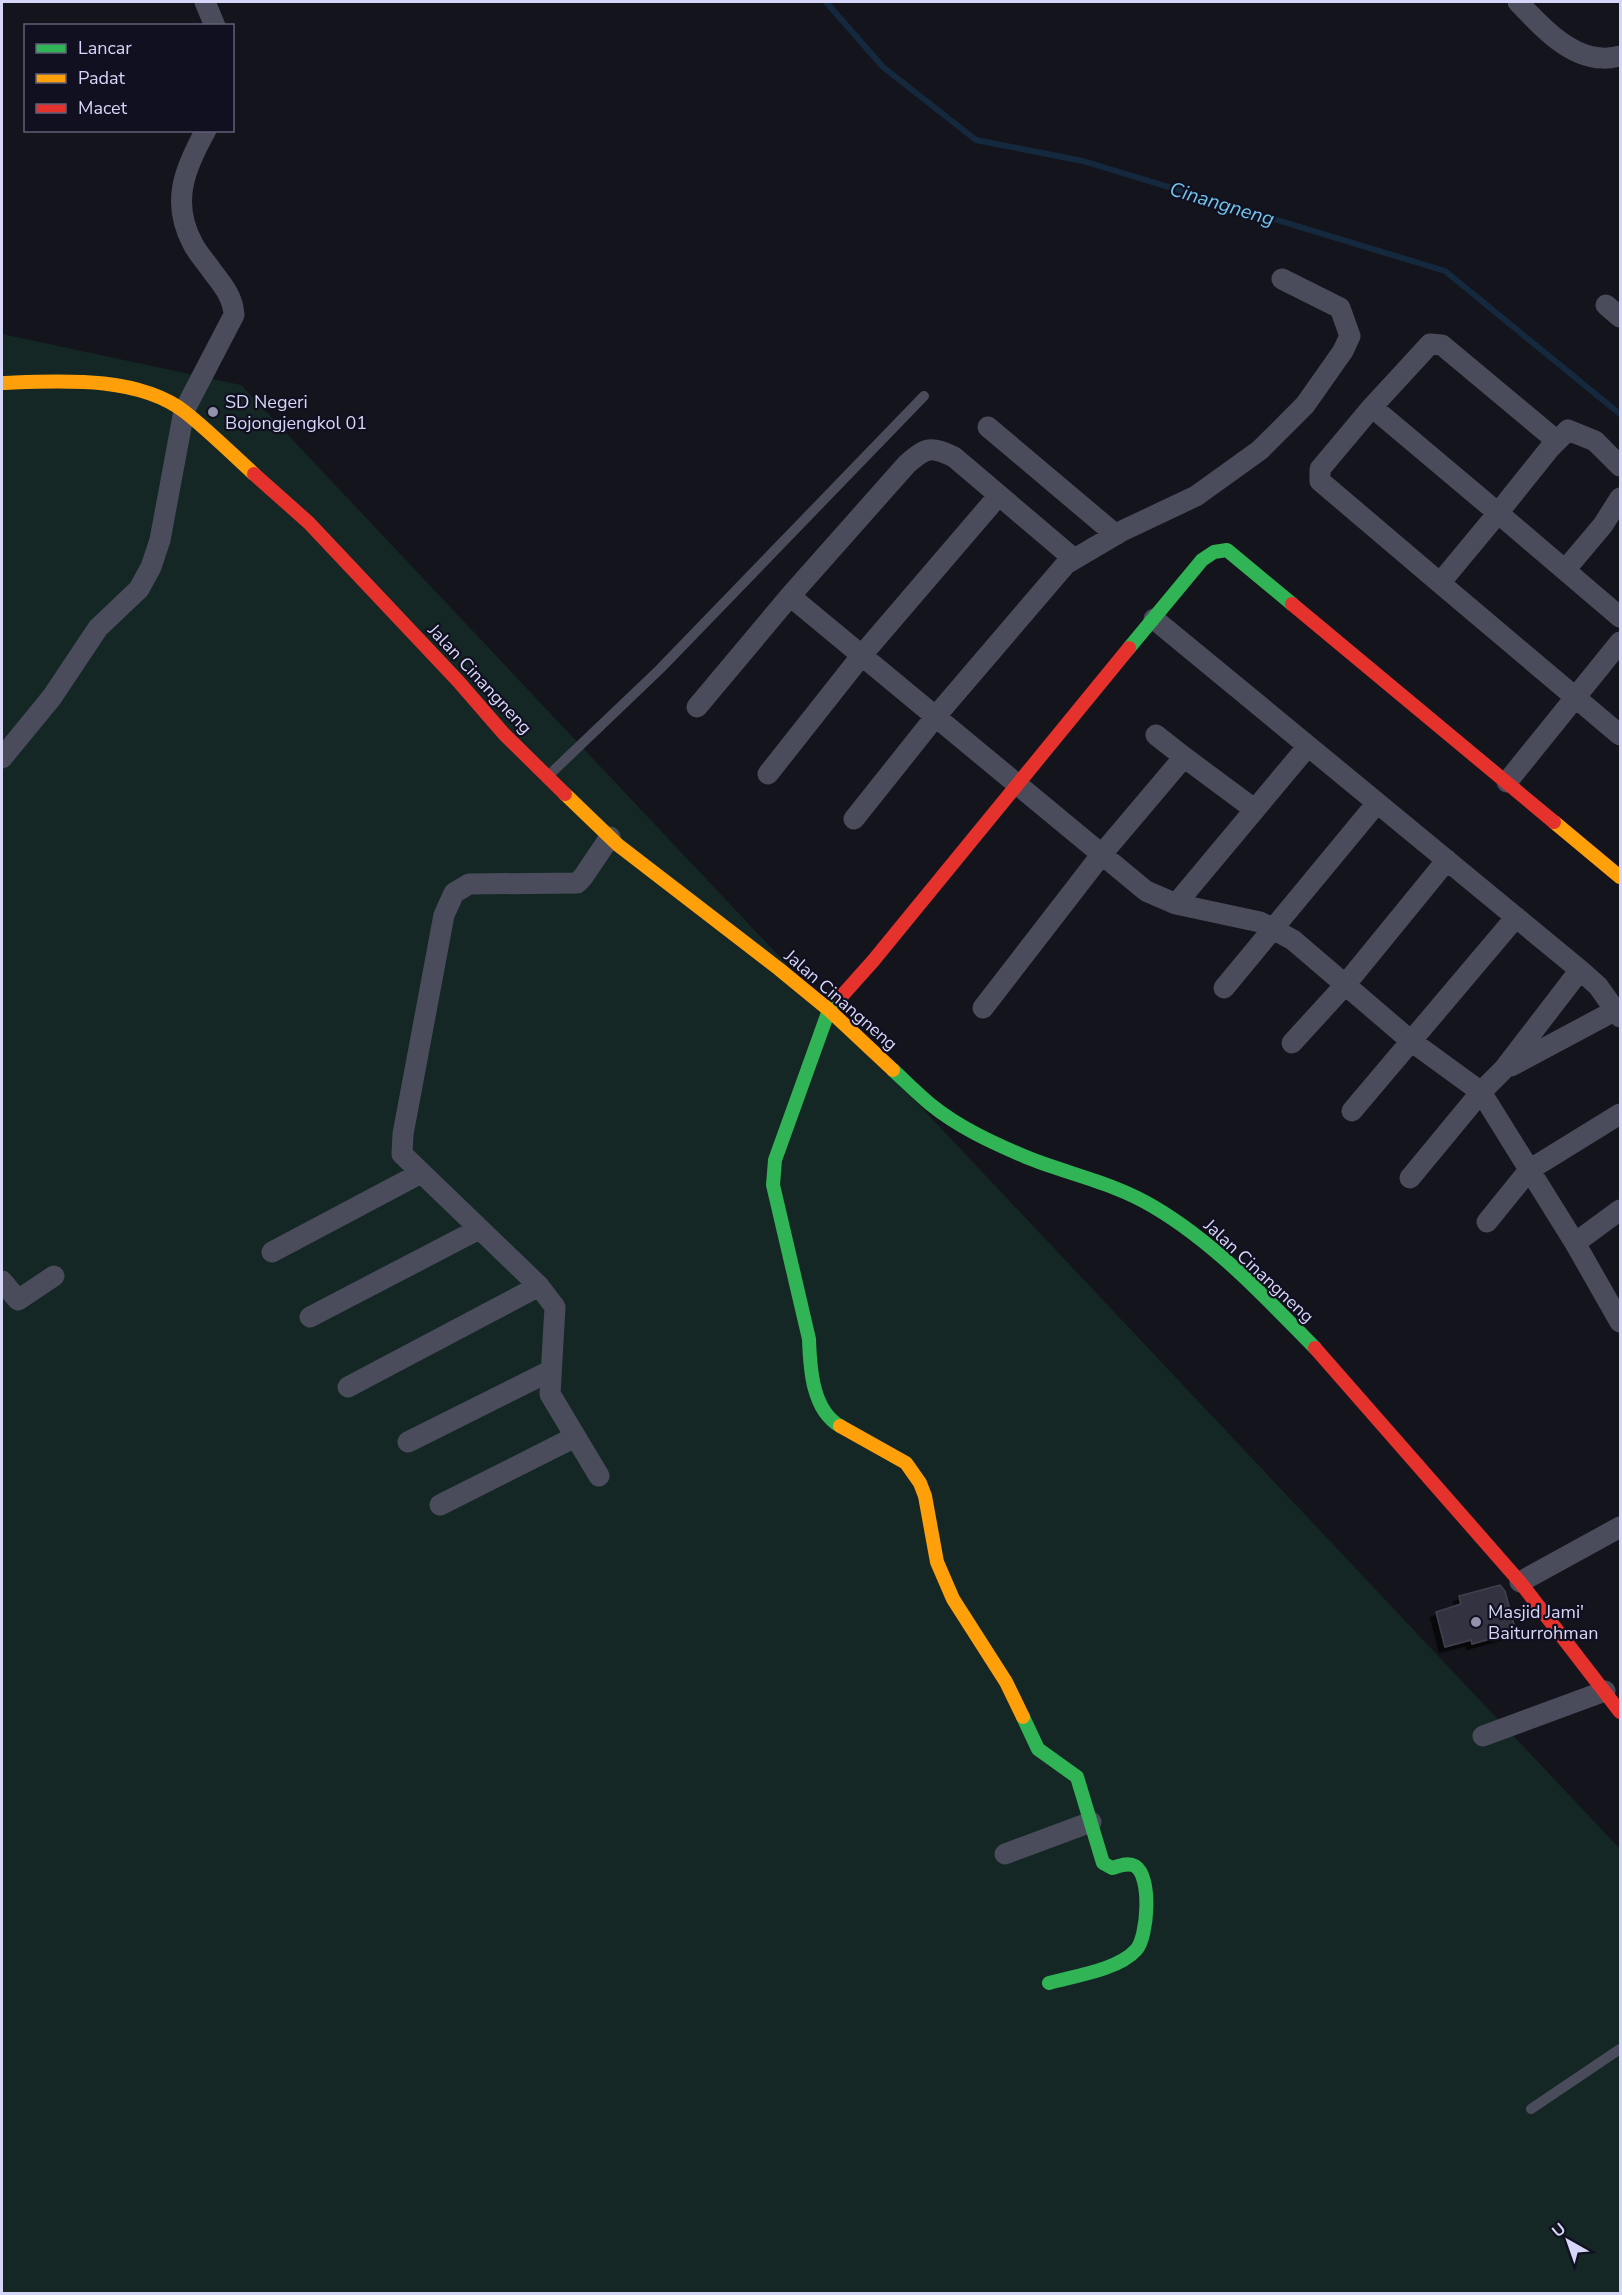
<svg xmlns="http://www.w3.org/2000/svg" width="1622" height="2295" viewBox="0 0 1622 2295" font-family="'Nunito Sans',sans-serif">
<style>
.green{fill:#142725}
.lines{fill:none;stroke-linecap:round;stroke-linejoin:round}
.stream{stroke:#14293e;stroke-width:6}
.building{fill:#32323f;stroke:#41404f;stroke-width:1.5;filter:url(#shadow)}
.lane{stroke:#4a4c5c;stroke-width:10}
.street{stroke:#4a4c5c;stroke-width:21}
.fast{stroke:#30b455;stroke-width:14}
.slow{stroke:#ff9f0a;stroke-width:14}
.jam{stroke:#e5322d;stroke-width:14}
.poi-dot{fill:#9292ac;stroke:#111020;stroke-width:2}
.labels{text-anchor:middle;dominant-baseline:central;stroke-width:4.5;stroke-linejoin:round;paint-order:stroke}
.poi-label{font-size:18px;fill:#d6d6f9;stroke:#111020;text-anchor:start}
.street-label{font-size:18px;fill:#d6d6f9;stroke:#111020}
.water-label{font-size:20px;font-style:italic;fill:#71c4eb;stroke:#111020}
</style>
<defs>
<filter id="shadow"><feDropShadow dx="-5.5" dy="5.5" stdDeviation="0" flood-color="#0009"/></filter>
</defs>
<rect width="100%" height="100%" fill="#14141c"/>
<path class="green" d="M2,334l239,51 1379,1464v444l-1618,1z"/>
<g class="lines">
<path class="stream" d="M826,2l57,65 93,73 107,21 362,110 175,143"/>
</g>
<path class="building" d="M1500,1585l5,6 11,41 -44,12 -1,-4 -26,7 -9,-35 25,-8 -2,-8z"/>
<g class="lines">
<path class="lane" d="M548,776l112,-107 264,-273
M1531,2109l89,-60"/>
<path class="street" d="M205,2l10,24
M1518,2c21,22 50,55 84,56 6,1 13,-1 18,-2
M1606,305l14,12
M1372,407l126,106 52,-65 18,-18 27,11 25,25
M988,427l128,108
M1565,570l38,-45 17,-27
M1440,583l-120,-102v-12l52,-62 58,-63 12,1 115,96
M790,596l356,295 30,13 84,18 33,18 118,101 70,51 94,151 45,79
M1620,617l-122,-104 -58,70 180,152
M1154,619l426,351 18,16 22,31
M697,707l93,-111 117,-132c19,-17 24,-18 47,-7l120,102
M1156,735l28,22
M2,758l50,-61 46,-69 41,-39 12,-22 9,-27 24,-129 50,-96c-1,-18 -11,-30 -22,-44 -6,-9 -14,-17 -19,-27 -23,-42 -8,-76 13,-114
M768,774l94,-119 137,-160
M1507,782l113,-140
M854,819l82,-103 130,-152 56,-33 74,-35 64,-46 45,-45 38,-54 7,-15 -10,-28 -58,-29
M1176,904l132,-158
M1224,988l153,-185
M983,1008l119,-154 82,-97 70,52
M1292,1043l53,-58 102,-125
M1511,1066l105,-56
M1352,1111l164,-194
M1410,1178l71,-86 23,-23 76,-99
M1487,1222l42,-52 91,-56
M1575,1243l45,-33
M272,1252l149,-79
M2,1281l16,19 36,-24
M310,1317l169,-88
M348,1387l191,-101
M408,1442l142,-71
M599,1476l-49,-82 5,-87 -16,-21 -137,-132 1,-20 41,-219 10,-22 15,-9 108,-1 6,-6 27,-40
M440,1505l135,-68
M1520,1582l100,-55
M1483,1736l122,-45
M1005,1854l86,-32"/>
<path class="fast" d="M1129,648l73,-88 12,-8 13,-2 65,54
M839,999l-10,11 -54,150 -2,25 36,154c1,29 3,71 31,87
M893,1070c12,11 24,23 37,34 28,23 63,39 96,53 42,17 89,26 128,50 61,36 112,91 161,141
M1023,1717l15,32 39,28 26,86 9,5c7,-2 16,-6 23,-2 17,10 13,71 1,84 -18,20 -62,26 -87,33"/>
<path class="slow" d="M2,383c57,-2 135,-8 183,29 24,19 46,41 69,62
M565,794l53,51 161,124 50,41 64,60
M1554,822l66,55
M840,1426l66,37 14,20 5,13 12,66 16,37 53,83 17,35"/>
<path class="jam" d="M254,474l55,49 149,158 46,53 61,60
M1292,604l262,218
M839,999l34,-38 256,-313
M1315,1348l205,234 100,130"/>
</g>
<g class="poi-dot">
<circle cx="213" cy="412" r="6"/>
<circle cx="1476" cy="1622" r="6"/>
</g>
<g class="labels">
<g class="poi-label">
<text x="225" y="402">SD Negeri<tspan x="225" dy="21">Bojongjengkol 01</tspan></text>
<text x="1488" y="1612">Masjid Jami'<tspan x="1488" dy="21">Baiturrohman</tspan></text>
</g>
<g class="street-label">
<text transform="translate(480 679) rotate(47)">Jalan Cinangneng</text>
<text transform="translate(841 1000) rotate(41)">Jalan Cinangneng</text>
<text transform="translate(1259 1271) rotate(43)">Jalan Cinangneng</text>
</g>
<g class="water-label">
<text transform="translate(1222 204) rotate(17)">Cinangneng</text>
</g>
</g>
<rect width="1622" height="2295" fill="none" stroke="#d6d6f9" stroke-width="6"/>
<rect x="24" y="24" width="210" height="108" fill="#111020" stroke="#605f77" stroke-width="1.5"/>
<rect x="36" y="44" width="30" height="9" fill="#30b455" stroke="#605f77" stroke-width="1.5"/>
<text x="78" y="54" font-size="18" fill="#d6d6f9">Lancar</text>
<rect x="36" y="74" width="30" height="9" fill="#ff9f0a" stroke="#605f77" stroke-width="1.5"/>
<text x="78" y="84" font-size="18" fill="#d6d6f9">Padat</text>
<rect x="36" y="104" width="30" height="9" fill="#e5322d" stroke="#605f77" stroke-width="1.5"/>
<text x="78" y="114" font-size="18" fill="#d6d6f9">Macet</text>
<g transform="translate(1568 2241) rotate(320)" stroke="#111020" stroke-width="4.5" paint-order="stroke">
<path d="M0-4.5L10 22L0 15L-10 22Z" fill="#d6d6f9"/>
<text y="-9" font-size="16" font-weight="bold" text-anchor="middle" fill="#d6d6f9">U</text>
</g>
</svg>
